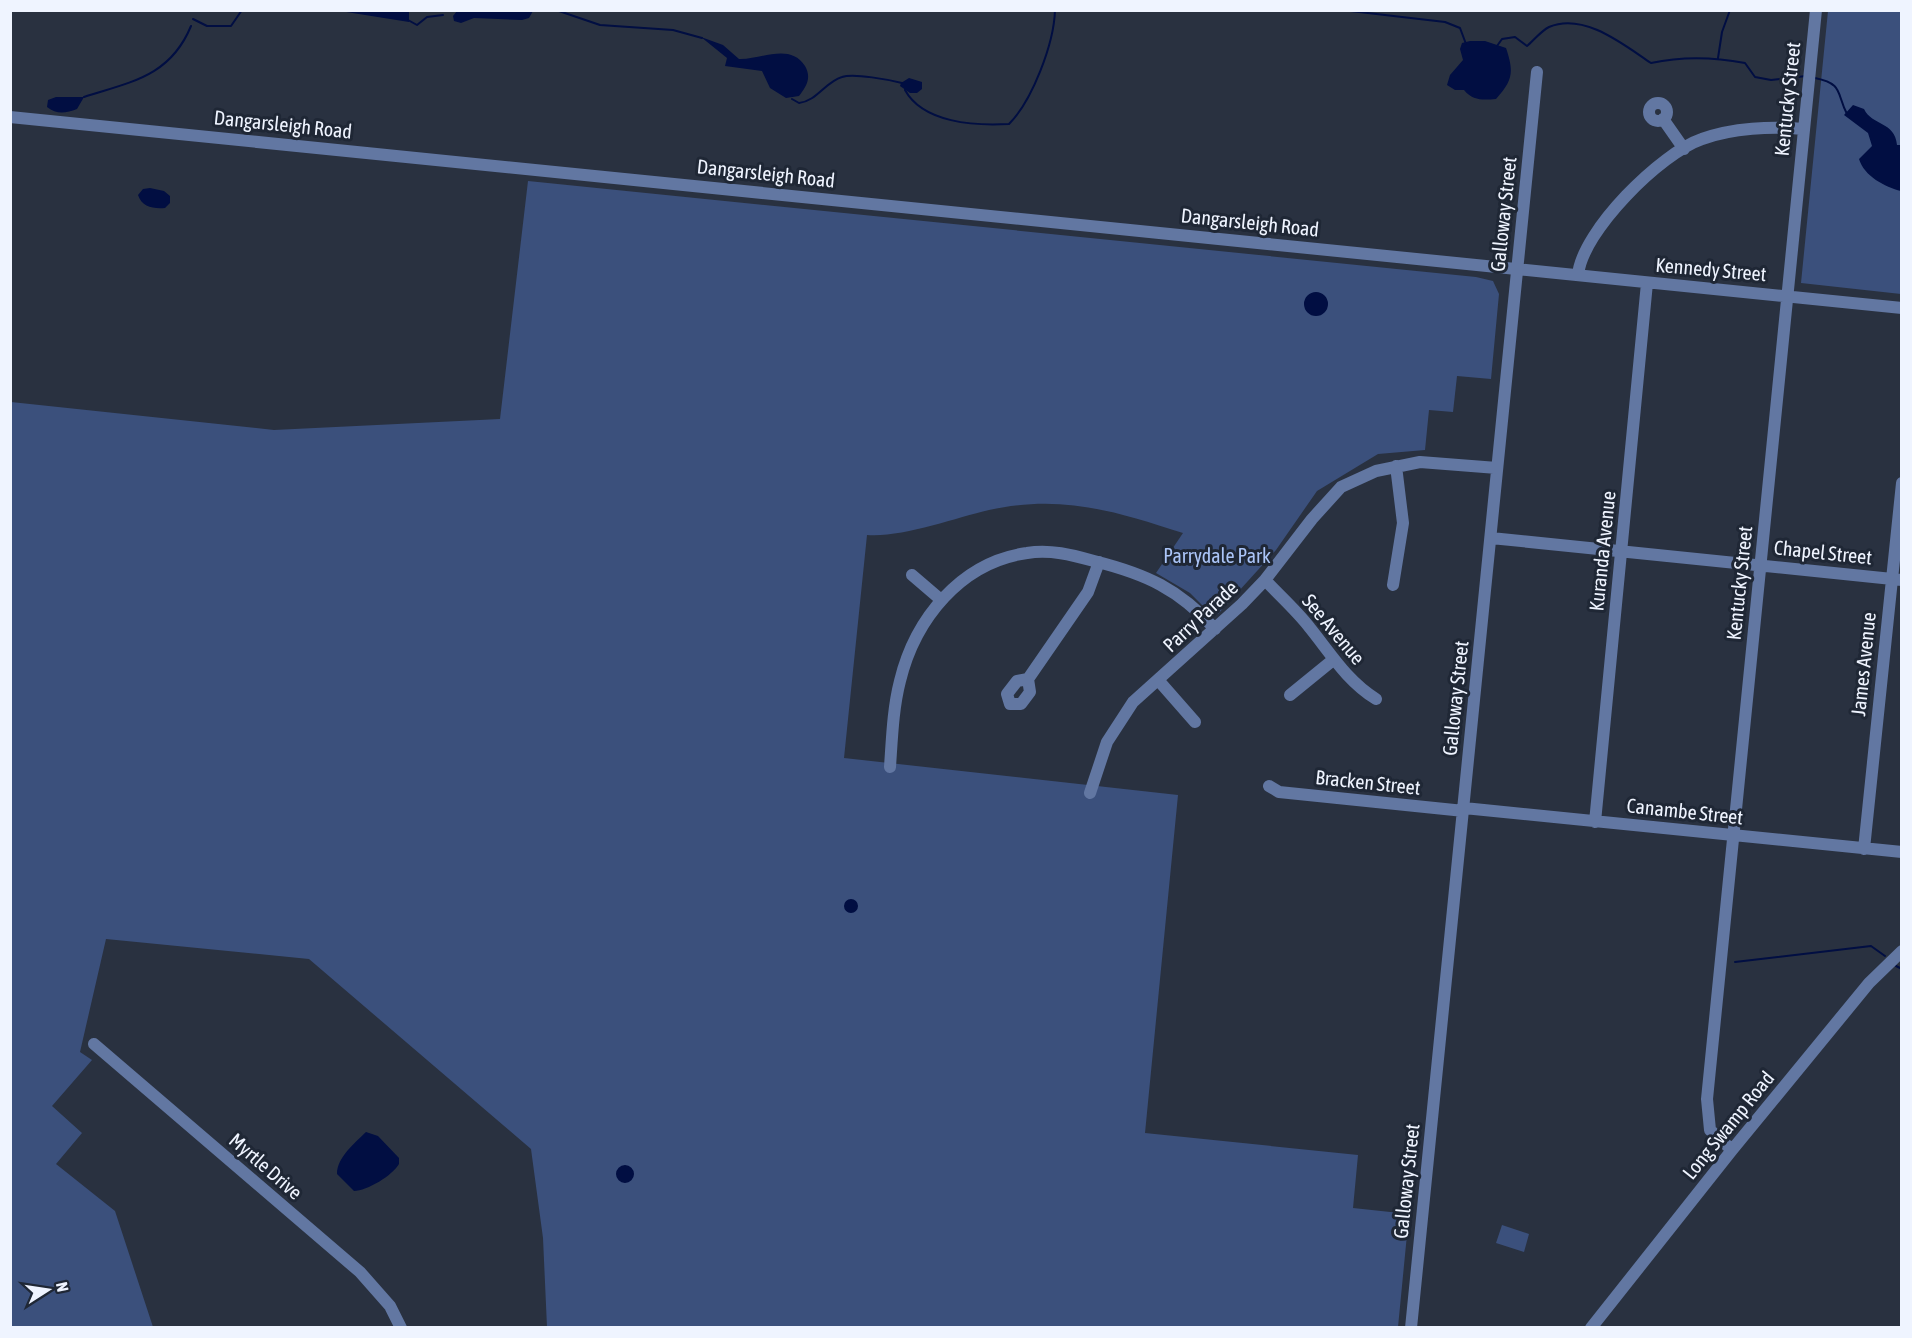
<svg xmlns="http://www.w3.org/2000/svg" width="1912" height="1338" viewBox="0 0 1912 1338" font-family="'Asap Condensed',sans-serif">
<style>
.green{fill:#3b507c}
.water{fill:#010e42}
.lines{fill:none;stroke-linecap:round;stroke-linejoin:round}
.stream{stroke:#010e42;stroke-width:2}
.minor{stroke:#6277a2;stroke-width:12}
.labels{text-anchor:middle;dominant-baseline:central;stroke-width:6;stroke-linejoin:round;paint-order:stroke}
.street-label{font-size:20px;fill:#eff4ff;stroke:#1f2735}
.park-label{font-size:20px;fill:#abc5f8;stroke:#1f2735}
</style>
<rect width="100%" height="100%" fill="#293140"/>
<path class="green" d="M1828,11h73v283l-100,-11z
M528,181l948,96 17,4 6,13 -8,85 -34,-3 -4,36 -24,-2 -4,40 -47,4 -61,37 -41,59 -58,64 -9,-2 -19,-19 -34,-20 27,-40c-69,-22 -121,-39 -194,-23 -34,8 -89,28 -122,25l-23,223 334,37 -33,338 213,22 -5,53 56,6 -11,113h-851l-4,-89 -12,-89 -222,-190 -203,-20 -26,113 12,8 -40,46 30,27 -26,31 59,47 38,116 -142,1v-926l263,28 226,-11z
M1502,1225l27,9 -5,18 -28,-9z"/>
<path class="water" d="M340,11h69v11z
M457,11v-1l76,1 -4,7 -7,2 -48,-2 -13,5 -7,-2 -1,-5z
M701,37l22,8 16,14c21,1 51,-17 66,7 7,12 1,21 -6,30l-13,2 -16,-10 -8,-17 -37,-5 2,-8z
M1470,41h15l21,7c8,24 7,32 -10,51 -13,1 -23,2 -32,-9h-9l-8,-5 3,-10 13,-15 -3,-11 2,-6z
M909,78l13,4v7l-5,4h-7l-10,-7 1,-3z
M56,97h28l-7,12c-11,4 -20,6 -30,-2l1,-7z
M1853,105l11,4c8,17 31,12 33,36h4v46c-16,-4 -37,-15 -42,-32l13,-13 -4,-13 -24,-18z
M150,188l14,3 6,5v7l-5,5c-12,1 -23,-1 -27,-13l5,-6z
M1304 304a12 12 0 1 1 24 0a12 12 0 1 1-24 0Z
M844 906a7 7 0 1 1 14 0a7 7 0 1 1-14 0Z
M366,1132l12,4 21,22v6c-6,11 -32,27 -45,27l-17,-17c0,-17 18,-31 29,-42z
M616 1174a9 9 0 1 1 18 0a9 9 0 1 1-18 0Z"/>
<g class="lines">
<path class="stream" d="M556,10l44,15 73,5 29,8
M1323,10h17
M1342,10l103,12 15,6 6,16
M193,19l14,7h24l11,-16
M408,20l9,5 10,-8 16,-2
M1497,46l5,-7 13,-2 12,9c6,-5 14,-15 22,-19 35,-15 75,18 102,36 32,-7 63,-6 94,0l10,14 16,3 35,-4
M1718,58l4,-26 8,-22
M1815,78c29,6 21,15 32,36
M905,90c18,33 70,36 104,34 23,-23 45,-80 46,-114
M84,97c46,-15 86,-20 107,-71
M792,99l7,4c18,-2 26,-21 43,-26 12,-4 48,3 60,6
M1735,962l136,-16 14,10
M1896,966l6,3"/>
<path class="minor" d="M1649 112a9 9 0 1 1 18 0a9 9 0 1 1-18 0Z
M10,117l1892,191
M1663,119l21,30
M1578,275c4,-44 83,-122 124,-136 30,-11 70,-13 101,-10
M1491,538l411,42
M912,575l28,24
M1265,580c15,16 32,31 45,48 21,26 37,53 66,71
M1393,585l10,-62 -7,-57
M1028,679l-11,2 -10,13 3,10h11l9,-12 -2,-13 60,-87 11,-30
M1159,681l36,41
M1290,695l43,-35
M890,767c2,-29 3,-59 10,-86 15,-62 61,-119 127,-128 23,-4 45,2 67,8 52,13 85,28 121,68
M1269,786l10,6 185,19
M1090,793l17,-51 26,-40 109,-98 23,-24 47,-61 29,-32 35,-16 44,-9 77,6
M1464,808l438,44
M1595,822l52,-539
M1864,849l38,-366
M94,1044l266,228 30,34 11,22
M1732,1150l-22,-20 -3,-31 109,-1089
M1411,1328l126,-1256
M1591,1328l141,-178 137,-167 33,-32"/>
</g>
<g class="labels">
<g class="street-label">
<text transform="translate(1787 99) rotate(-84)">Kentucky Street</text>
<text transform="translate(283 124) rotate(6)">Dangarsleigh Road</text>
<text transform="translate(766 173) rotate(6)">Dangarsleigh Road</text>
<text transform="translate(1503 214) rotate(-84)">Galloway Street</text>
<text transform="translate(1250 222) rotate(6)">Dangarsleigh Road</text>
<text transform="translate(1711 269) rotate(5)">Kennedy Street</text>
<text transform="translate(1602 551) rotate(-84)">Kuranda Avenue</text>
<text transform="translate(1823 552) rotate(6)">Chapel Street</text>
<text transform="translate(1739 583) rotate(-84)">Kentucky Street</text>
<text transform="translate(1200 616) rotate(-43)">Parry Parade</text>
<text transform="translate(1334 629) rotate(50)">See Avenue</text>
<text transform="translate(1863 664) rotate(-84)">James Avenue</text>
<text transform="translate(1455 698) rotate(-84)">Galloway Street</text>
<text transform="translate(1368 782) rotate(6)">Bracken Street</text>
<text transform="translate(1685 811) rotate(6)">Canambe Street</text>
<text transform="translate(1728 1125) rotate(-51)">Long Swamp Road</text>
<text transform="translate(266 1166) rotate(41)">Myrtle Drive</text>
<text transform="translate(1406 1181) rotate(-84)">Galloway Street</text>
</g>
<g class="park-label">
<text x="1217" y="555">Parrydale Park</text>
</g>
</g>
<rect width="1912" height="1338" fill="none" stroke="#eff4ff" stroke-width="24"/>
<g transform="translate(48 1290) rotate(78)" stroke="#1f2735" stroke-width="4.5" paint-order="stroke">
<path d="M0-4.5L10 22L0 15L-10 22Z" fill="#eff4ff"/>
<text y="-9" font-size="16" font-weight="bold" text-anchor="middle" fill="#eff4ff">N</text>
</g>
</svg>
